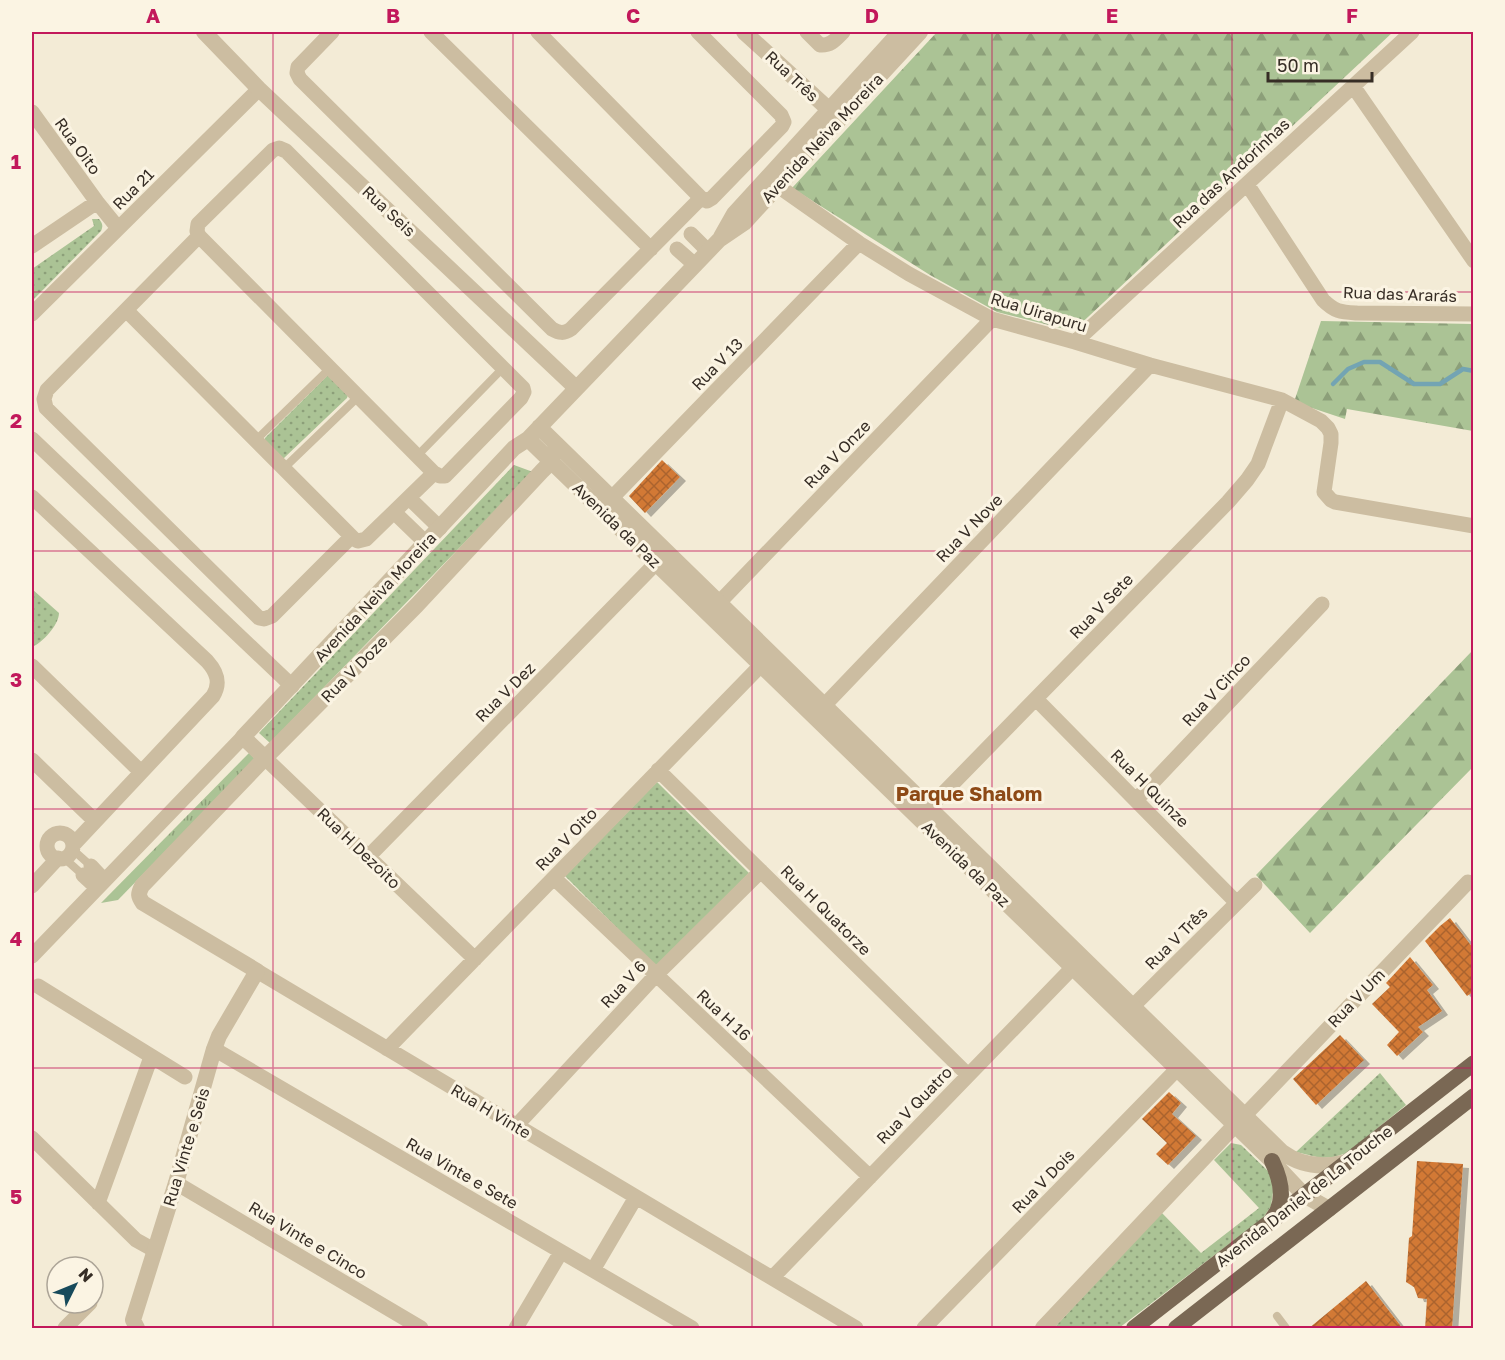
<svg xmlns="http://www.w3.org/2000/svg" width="1505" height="1360" viewBox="0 0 1505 1360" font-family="'Golos Text',sans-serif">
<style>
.grass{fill:url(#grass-tufts)}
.forest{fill:url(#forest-firs)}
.park{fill:url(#park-dots)}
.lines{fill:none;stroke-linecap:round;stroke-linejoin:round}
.stream{stroke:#73a4b3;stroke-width:4.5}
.building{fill:url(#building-cross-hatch);filter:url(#shadow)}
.service{stroke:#ccbda1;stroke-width:8}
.minor{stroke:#ccbda1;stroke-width:15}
.tertiary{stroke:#ccbda1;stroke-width:16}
.primary{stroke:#7a6854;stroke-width:16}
.grid{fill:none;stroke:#c2185b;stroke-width:1.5;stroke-opacity:0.55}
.labels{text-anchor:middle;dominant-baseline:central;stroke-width:6;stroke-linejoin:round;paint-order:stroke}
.street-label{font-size:16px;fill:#362d25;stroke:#fbf4e3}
.quarter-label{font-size:20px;font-weight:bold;fill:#8d4916;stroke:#fbf4e3}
.neatline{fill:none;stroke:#c2185b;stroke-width:2}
.grid-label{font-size:20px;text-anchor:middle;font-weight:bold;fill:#c2185b}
</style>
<defs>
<pattern id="grass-tufts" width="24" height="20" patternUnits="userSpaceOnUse" patternTransform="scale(1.5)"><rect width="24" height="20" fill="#abc395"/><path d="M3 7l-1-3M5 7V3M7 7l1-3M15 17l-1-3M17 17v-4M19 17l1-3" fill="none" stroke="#8c9f79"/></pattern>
<pattern id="forest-firs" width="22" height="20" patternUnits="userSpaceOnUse" patternTransform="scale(1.5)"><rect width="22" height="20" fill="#abc395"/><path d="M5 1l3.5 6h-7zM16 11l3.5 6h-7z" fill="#8c9f79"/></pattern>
<pattern id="park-dots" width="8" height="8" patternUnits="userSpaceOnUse" patternTransform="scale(1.5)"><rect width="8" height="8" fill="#abc395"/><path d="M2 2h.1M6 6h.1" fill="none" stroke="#8c9f79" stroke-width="1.8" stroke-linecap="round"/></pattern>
<pattern id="building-cross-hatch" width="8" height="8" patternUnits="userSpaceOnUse" patternTransform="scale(1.5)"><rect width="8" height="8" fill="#d27935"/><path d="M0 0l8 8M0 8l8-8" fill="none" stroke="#ab642d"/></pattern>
<filter id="shadow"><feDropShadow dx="6" dy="4" stdDeviation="0" flood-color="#0004"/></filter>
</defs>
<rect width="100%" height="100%" fill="#f3ebd6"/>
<path class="grass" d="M249,753l6,6 -137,141 -17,3z"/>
<path class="forest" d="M937,32h456l-320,299 -76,-19 -67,-37 -138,-87z
M1321,321l152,3v107l-126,-22 -2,10 -51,-17z
M1473,650v117l-163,166 -54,-58z"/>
<path class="park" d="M92,219h7c4,5 4,7 2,12l-69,70v-32l62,-43z
M327,376h3l18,19 -1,3 -63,60 -3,1 -16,-18v-3z
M514,465l19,7 -263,271 -11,-10z
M32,589l27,24c0,12 -17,30 -27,34z
M657,782l92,91 -93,94 -91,-91z
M1380,1073l26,32 -59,48 -13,4 -13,1 -25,-6z
M1231,1143l10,2 27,26 4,10 1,11 -2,14 -8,12 -144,110h-65l107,-116 40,41 58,-45 -45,-48z"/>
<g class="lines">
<path class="stream" d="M1333,384l15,-15 16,-7h16l34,22h26l23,-15 11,2"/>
</g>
<path class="building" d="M662,460l18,17 -35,36 -16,-17z
M1450,918l23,30v44l-6,4 -42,-55 15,-15z
M1410,957l23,28 -6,5 15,21 -24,16 5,5 -26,24 -10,-11 12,-13 -27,-28 18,-17 -4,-4z
M1340,1035l24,25 -48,45 -23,-26z
M1169,1092l12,11 -9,11 24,22 -28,29 -12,-11 11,-11 -25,-24z
M1417,1161l46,3 -11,165h-27l2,-30 -9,-1 -4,-11 -8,-5 3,-44 3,-2z
M1366,1281l37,48h-95z"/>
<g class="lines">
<path class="service" d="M255,441l75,-73
M417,456l86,-88
M283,469l76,-73
M72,849l19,17
M64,858l19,17
M1277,1316l9,12"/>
<path class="minor" d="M332,32l-34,35 -1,6 3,6 252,250c7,4 12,5 19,0l130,-131
M431,32l220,217
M538,32l163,166 6,3 5,-3 70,-72 2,-4 -3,-7 -83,-83
M807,32l13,13c11,1 16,-6 23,-13
M1353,86l121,175
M32,112l65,90 21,26
M279,148l7,3 237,237 1,4 -3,6 -76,78h-5l-6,-3 -235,-237 -2,-5 1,-7 75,-74z
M1247,184l76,116c12,12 18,12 34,13l117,1
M778,186l81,57 50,31 83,45 83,23 75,23 132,35 39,21 7,7 3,6v9l-7,49 7,8 4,2 139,24
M691,234l17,17
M199,236l-152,154 -3,9 2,9 213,210 5,1 8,-3 79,-79
M32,246l65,-44
M677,249l18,16
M126,310l228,229 4,2 8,-2 68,-66
M32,314l227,-225
M1075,342l337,-310
M32,439l260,247
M32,497l175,164c10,11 14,22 6,35l-140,149
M409,498l31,30
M604,506l255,-263
M394,512l32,31
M711,611l281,-292
M32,666l109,106
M1036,699l201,204
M816,714l334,-349
M265,758l210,201
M32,760l63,61
M658,770l310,305
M1136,800l186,-196
M922,815l306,-313 19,-22 11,-16 24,-64
M47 846a13 13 0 1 1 26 0a13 13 0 1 1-26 0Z
M368,857l296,-302
M91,866l13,14
M83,875l14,13
M554,878l316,299
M32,886l26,-28
M32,956l211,-219
M257,971l599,357
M38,986l147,91
M1125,1014l130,-129
M214,1049l478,279
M387,1049l381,-391
M1245,1115l223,-233
M516,1126l140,-151 105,-104
M32,1138l104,102 18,10
M176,1183l245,145
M98,1203l53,-146
M593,1270l43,-73
M772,1278l309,-319
M65,1328l25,-25
M516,1328l45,-76
M924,1328l262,-268"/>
<path class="tertiary" d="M204,32l55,57 317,299
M744,32l92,84
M721,237l13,-23 166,-182
M539,427l743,725c19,14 42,16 65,10
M528,439l744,722 32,34 25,14
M265,758l-22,-21 271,-289 14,-9 191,-199 25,-17 176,-191
M137,1328l-4,-8 43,-137 38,-134 5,-13 38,-65 -114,-68c-5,-7 -5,-9 -1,-17l123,-128 152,-153 125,-134 9,-9 5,-17
M1043,1328l192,-203"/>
<path class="primary" d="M1272,1161c9,19 15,41 0,58
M1134,1328l340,-265
M1176,1328l298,-232"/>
</g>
<path class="grid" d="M273,32v1296M513,32v1296M752,32v1296M992,32v1296M1232,32v1296M32,292h1442M32,551h1442M32,809h1442M32,1068h1442"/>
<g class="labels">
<g class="street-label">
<text transform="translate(792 76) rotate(43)">Rua Três</text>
<text transform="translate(822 138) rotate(-47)">Avenida Neiva Moreira</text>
<text transform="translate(78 146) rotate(54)">Rua Oito</text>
<text transform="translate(1231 173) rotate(-43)">Rua das Andorinhas</text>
<text transform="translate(133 189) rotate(-45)">Rua 21</text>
<text transform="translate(389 211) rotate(43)">Rua Seis</text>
<text transform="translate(1400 294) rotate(2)">Rua das Ararás</text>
<text transform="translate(1039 312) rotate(17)">Rua Uirapuru</text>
<text transform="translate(717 364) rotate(-46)">Rua V 13</text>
<text transform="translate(837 454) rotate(-46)">Rua V Onze</text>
<text transform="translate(617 525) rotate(44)">Avenida da Paz</text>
<text transform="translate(969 528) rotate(-46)">Rua V Nove</text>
<text transform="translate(375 597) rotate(-47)">Avenida Neiva Moreira</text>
<text transform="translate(1101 606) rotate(-46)">Rua V Sete</text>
<text transform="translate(354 669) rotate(-45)">Rua V Doze</text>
<text transform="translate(1216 690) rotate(-47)">Rua V Cinco</text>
<text transform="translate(505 692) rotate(-45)">Rua V Dez</text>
<text transform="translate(1150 788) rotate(45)">Rua H Quinze</text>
<text transform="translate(566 839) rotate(-46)">Rua V Oito</text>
<text transform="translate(359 848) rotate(44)">Rua H Dezoito</text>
<text transform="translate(966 864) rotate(44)">Avenida da Paz</text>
<text transform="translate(826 910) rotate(45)">Rua H Quatorze</text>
<text transform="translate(1176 938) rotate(-45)">Rua V Três</text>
<text transform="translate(623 984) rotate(-47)">Rua V 6</text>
<text transform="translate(1356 998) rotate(-46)">Rua V Um</text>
<text transform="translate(724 1015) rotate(43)">Rua H 16</text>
<text transform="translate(914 1105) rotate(-46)">Rua V Quatro</text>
<text transform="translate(491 1111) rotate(31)">Rua H Vinte</text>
<text transform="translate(186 1147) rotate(-73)">Rua Vinte e Seis</text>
<text transform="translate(462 1173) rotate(30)">Rua Vinte e Sete</text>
<text transform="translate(1043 1181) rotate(-46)">Rua V Dois</text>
<text transform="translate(1304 1196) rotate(-38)">Avenida Daniel de La Touche</text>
<text transform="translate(308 1240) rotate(31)">Rua Vinte e Cinco</text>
</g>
<g class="quarter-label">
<text x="969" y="793">Parque Shalom</text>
</g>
</g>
<rect width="1505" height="1360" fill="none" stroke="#fbf4e3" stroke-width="66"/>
<g transform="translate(75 1285) rotate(47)"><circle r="28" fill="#fbf4e3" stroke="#aca497" stroke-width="1.5"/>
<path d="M0-4.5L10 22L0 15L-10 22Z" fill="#174a5b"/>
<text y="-9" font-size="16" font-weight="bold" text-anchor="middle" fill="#362d25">N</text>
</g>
<path d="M1268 72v9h104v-9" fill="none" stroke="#362d25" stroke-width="3"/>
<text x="1277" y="72" font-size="18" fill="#362d25" stroke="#fbf4e3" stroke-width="4.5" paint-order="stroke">50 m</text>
<rect x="33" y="33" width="1439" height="1294" class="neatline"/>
<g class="grid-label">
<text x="153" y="23">A</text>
<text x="393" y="23">B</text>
<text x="633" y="23">C</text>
<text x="872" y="23">D</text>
<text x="1112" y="23">E</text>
<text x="1352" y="23">F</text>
<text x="16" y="169">1</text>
<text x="16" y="428">2</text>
<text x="16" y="687">3</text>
<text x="16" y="946">4</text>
<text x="16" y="1204">5</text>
</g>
</svg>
